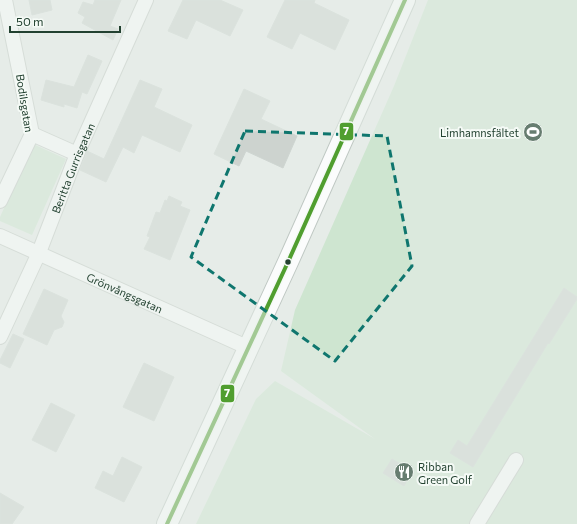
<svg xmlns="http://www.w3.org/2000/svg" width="577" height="524" viewBox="0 0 577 524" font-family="Commissioner,sans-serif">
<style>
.green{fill:#cee5d0}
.building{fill:#cdd3cf;stroke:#ced5d1}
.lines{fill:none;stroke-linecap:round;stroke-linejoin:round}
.street-casing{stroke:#c3c9c5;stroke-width:16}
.secondary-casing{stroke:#bfc8c3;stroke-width:22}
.street{stroke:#fbfcfc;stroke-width:14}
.secondary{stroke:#fbfcfc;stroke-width:20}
.bus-1-casing{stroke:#f5faf6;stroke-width:7}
.bus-1{stroke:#509e2f;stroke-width:4}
.marked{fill:none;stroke:#0f766e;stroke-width:3;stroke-dasharray:8 5;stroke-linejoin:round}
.bus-dot{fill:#224130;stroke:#f5faf6;stroke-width:1.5}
.labels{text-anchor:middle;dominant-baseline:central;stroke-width:4;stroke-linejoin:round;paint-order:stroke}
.street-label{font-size:11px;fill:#224130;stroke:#f5faf6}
.poi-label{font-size:11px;fill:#224130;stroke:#f5faf6;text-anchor:end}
.line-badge{stroke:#f5faf6;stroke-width:1.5}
.badge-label{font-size:11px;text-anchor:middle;font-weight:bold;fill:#fff}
</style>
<rect width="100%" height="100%" fill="#e6ece8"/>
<path class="green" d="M428,0h149v524h-381l60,-125 19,-18 100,58 -94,-68 14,-61 99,-224z
M33,144l33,15 -34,76 -32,-14v-4z"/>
<path class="building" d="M29,0h21l2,10 -20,5z
M95,0h26l-11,26 8,3 -5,11 -31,-17 3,-6 -7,-4 5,-11 10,3z
M183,0h37l23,10 -13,26 -34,-16 -9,19 -19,-8z
M285,0h30l-1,3 35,17 -14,30 -35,-17 -8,16 -25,-12z
M88,55l14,6 -15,33 -5,-2 -5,16 -13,-4v3l-23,-7 5,-20 28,7z
M140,80l22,9 -8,18 38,18 -12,27 -38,-17 -8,18 -11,-6 -17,35 -26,-12 7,-19 17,8z
M244,89l26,12 -9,18 36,17 -14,32 -37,-17 -7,15 -25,-12z
M169,196l13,6 -2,4 10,4 -20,50 -26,-11 6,-12 -3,-1 9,-24 4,1 5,-13 2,1z
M564,288l13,9v2l-28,45 -1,-1 -75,124 -23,-14 8,-13 9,6z
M44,289l24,11 -7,16 3,6 -2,5 -8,3 -7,15 -24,-11z
M13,334l11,5 -14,29 -10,-5v-3z
M144,363l30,14 -20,44 -31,-14z
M51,403l24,12 -19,37 -24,-12z
M122,457l20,10 -18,35 -29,-14 8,-17 10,5z
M392,459l20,12 -8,15 -21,-13z
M0,493l24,14 -12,17h-12z"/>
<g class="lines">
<defs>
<g id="street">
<path d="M32,134l45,20"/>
<path d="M0,201l32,-67 -27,-134"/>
<path id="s1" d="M0,236l249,112"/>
<path id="s2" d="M0,337l38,-82 39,-101 69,-154"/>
<path d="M477,524l39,-64"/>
</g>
<path id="secondary" d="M167,524l121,-262 117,-262"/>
</defs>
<use href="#street" class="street-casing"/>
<use href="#secondary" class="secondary-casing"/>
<use href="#street" class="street"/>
<use href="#secondary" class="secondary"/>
<defs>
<path id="bus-1" d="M167,524l121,-262 117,-262"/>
</defs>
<use href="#bus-1" class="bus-1-casing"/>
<use href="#bus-1" class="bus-1"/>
</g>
<path d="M0 0H577V524H0ZM245,131l142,5 25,130 -77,95 -144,-104z" fill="#e6ece8" fill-opacity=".55" fill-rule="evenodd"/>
<path class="marked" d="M245,131l142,5 25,130 -77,95 -144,-104z"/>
<defs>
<symbol id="stadium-disc" viewBox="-11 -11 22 22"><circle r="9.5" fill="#677d70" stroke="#f5faf6"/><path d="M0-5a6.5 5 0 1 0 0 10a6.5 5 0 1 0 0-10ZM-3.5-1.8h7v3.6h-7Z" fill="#fff"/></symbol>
<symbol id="restaurant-disc" viewBox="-11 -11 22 22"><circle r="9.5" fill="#677d70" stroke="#f5faf6"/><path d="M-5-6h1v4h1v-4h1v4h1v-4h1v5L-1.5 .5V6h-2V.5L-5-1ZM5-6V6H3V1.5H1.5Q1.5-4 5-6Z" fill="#fff"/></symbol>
</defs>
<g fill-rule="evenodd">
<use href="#stadium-disc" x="522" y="121" width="22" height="22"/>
<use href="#restaurant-disc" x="393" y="461" width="22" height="22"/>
</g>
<circle class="bus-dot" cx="288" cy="262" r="3.5"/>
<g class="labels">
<g class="street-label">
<text transform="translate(25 103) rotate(81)">Bodilsgatan</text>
<text stroke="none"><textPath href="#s2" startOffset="184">Beritta Gurrisgatan</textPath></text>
<text stroke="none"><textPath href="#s1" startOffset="137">Grönvångsgatan</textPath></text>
</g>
<g class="poi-label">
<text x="519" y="132">Limhamnsfältet</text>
<text x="418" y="466" text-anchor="start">Ribban<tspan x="418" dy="13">Green Golf</tspan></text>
</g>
</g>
<g class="line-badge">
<rect x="339" y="122" width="15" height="19" rx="4" fill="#509e2f"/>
<rect x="220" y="384" width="15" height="19" rx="4" fill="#509e2f"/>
</g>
<g class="badge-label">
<text x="346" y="135">7</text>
<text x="227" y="397">7</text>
</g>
<path d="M10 26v6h110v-6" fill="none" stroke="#224130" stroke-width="2"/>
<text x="16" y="26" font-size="12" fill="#224130" stroke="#f5faf6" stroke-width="3" paint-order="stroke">50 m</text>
</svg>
